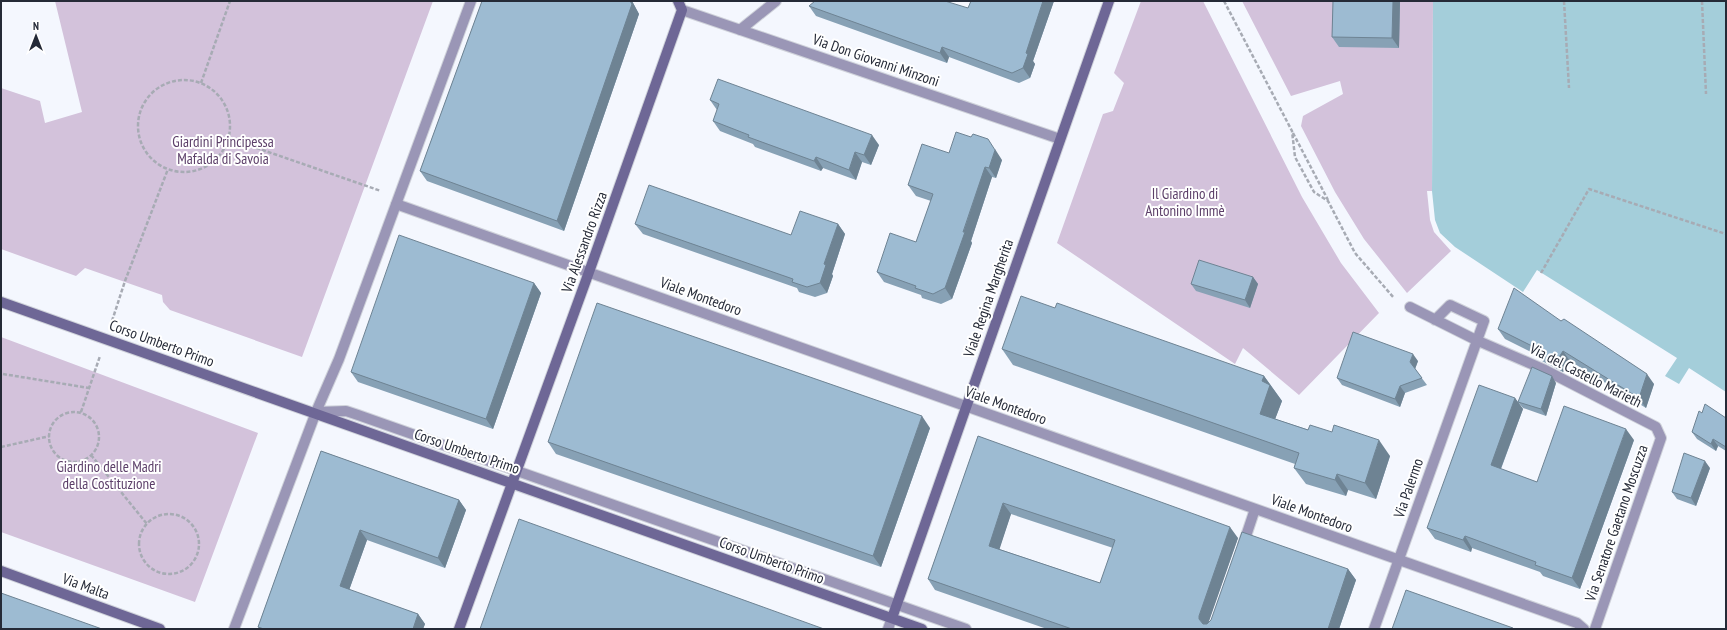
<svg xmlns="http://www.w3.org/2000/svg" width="1727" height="630" viewBox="0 0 1727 630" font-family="'PT Sans Narrow',sans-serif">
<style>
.green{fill:#d3c2db}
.water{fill:#a4ceda}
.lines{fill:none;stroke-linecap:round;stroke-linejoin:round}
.lane-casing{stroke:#cfd2da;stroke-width:12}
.street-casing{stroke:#cfd2da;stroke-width:12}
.secondary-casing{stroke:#cfd2da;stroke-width:12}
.path{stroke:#a7abb4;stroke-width:2.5;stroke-dasharray:4 2;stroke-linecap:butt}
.lane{stroke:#9a96b6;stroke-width:10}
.street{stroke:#9a96b6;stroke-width:10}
.secondary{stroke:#6e6796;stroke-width:10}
.wall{fill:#87a1b5;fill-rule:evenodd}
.shaded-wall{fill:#6e8393}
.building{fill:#9dbbd2;stroke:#6e8393;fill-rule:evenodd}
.labels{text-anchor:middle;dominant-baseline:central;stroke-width:4;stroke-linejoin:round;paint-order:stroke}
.street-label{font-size:15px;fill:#252a37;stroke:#fff}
.park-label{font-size:15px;fill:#5c3f69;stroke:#fff}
</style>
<rect width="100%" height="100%" fill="#f4f7fe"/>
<path class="green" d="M55,1h378l-131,356 -132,-47 -7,-8 -1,-7 -77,-27 -9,8 -75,-27v-161l39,13 5,22 37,-11z
M1141,1h62l99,196 39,66 38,50 -80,82 -56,-47 -8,16 -178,-121 46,-129 10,-3 11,-28 -10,-10z
M1242,1h191l-1,190h-5l3,29 4,12 17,19 -44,42 -43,-54 -29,-47 -34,-66 2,-10 40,-22 -3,-13 -49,15z
M1,337l257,96 -63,169 -194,-70z"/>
<path class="water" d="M1433,1h293v391l-37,-24 -10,16 -14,-8 12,-18 -140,-88 -14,22 -68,-45 -15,-14 -5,-13 -3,-29z"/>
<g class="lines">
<defs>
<path id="lane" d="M316,412l30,-1 12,4 608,214"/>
<path id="street" d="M682,10l378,129
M740,30l36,-29
M396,204l1181,419 7,6
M1410,307l66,33 67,29 113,58 5,11 -66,191
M1243,545l12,-36
M234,629l82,-217 23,-53 132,-358
M888,629l4,-11
M1374,629l110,-308 -34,-16 -15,15"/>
<path id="secondary" d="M1,302l921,327
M1,571l159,58
M892,618l217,-617
M459,629l130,-357 93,-262 -4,-9"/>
</defs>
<use href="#lane" class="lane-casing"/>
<use href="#street" class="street-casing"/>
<use href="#secondary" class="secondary-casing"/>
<path class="path" d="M1224,1l68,130 3,26 19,35 14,9 27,52 39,45
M1564,1l5,87
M1702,1l4,93
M138 126a46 46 0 1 1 92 0a46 46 0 1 1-92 0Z
M201,83l29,-82
M1293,133l35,67
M228,138l153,53
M1541,273l48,-84 137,45
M112,321l13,-40 43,-112
M3,374l86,14
M81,412l19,-56
M49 437a25 25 0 1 1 50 0a25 25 0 1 1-50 0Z
M1,447l49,-11
M91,455l56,69
M139 544a30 30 0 1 1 60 0a30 30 0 1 1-60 0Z"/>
<use href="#lane" class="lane"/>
<use href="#street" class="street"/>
<use href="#secondary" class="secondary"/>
</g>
<path class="wall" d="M482,1h150l7,13 -75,217 -137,-50 -7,-10z
M971,1h83l-21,60 2,3 -5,14 -11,5 -70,-26 -2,6 -131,-47 -7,-10 159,2z
M1333,1h67l-1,47 -60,-1 -7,-10z
M710,100l169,45 -8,20 -9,-3 -6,18 -33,-12 -2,3 -66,-24 -2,-3 -33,-13 -7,-10 4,-11z
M949,153l53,7 -6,18 -4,-1 -21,64 1,2 -20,56 -11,5 -19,-6 -1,-3 -37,-13 -7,-10 39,-30 15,-41 -15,-5 -8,-11z
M635,224l156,11 47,-11 7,10 -13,40 1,2 -6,17 -12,4 -16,-5 -2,-4 -154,-54z
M1253,277l5,7 -8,24 -54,-17 -5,-7z
M534,283l7,10 -48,136 -135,-47 -7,-10z
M1055,308l209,68 18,25 -7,18 115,37 -14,43 -28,-9 -2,6 -40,-12 -12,-16 1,-4 -282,-99 -11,-16z
M1561,321l93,63 -8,24 -76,-47 -7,11 -21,-11 -5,-6 -32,-16 -7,-10z
M1418,361l-3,8 12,16 -22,8 -5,14 -58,-22 -5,-7z
M1556,383l-10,33 -23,-8 -5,-6z
M1515,398l8,11 -22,60 36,13 97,-42 -54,149 -37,-13 -3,-4 -68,-24 -1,4 -36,-13 -8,-11z
M1702,413l24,5v33l-8,-5 -2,5 -19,-12 -5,-7z
M930,428l-49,139 -325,-113 -8,-12z
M978,436l260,102 -30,85 140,-54 8,11 -17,49h-292l-112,-39 -7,-11zM1011,514l102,34 -13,35 -101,-34z
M321,451l138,49 7,10 -21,58 -78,-28 -18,50 69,24 7,10 -2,5h-164l-1,-2z
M1710,468l-14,38 -19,-7 -5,-7z"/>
<path class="shaded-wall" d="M630,1h2l7,13 -75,217 -7,-10z
M1043,1h11l-21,60 2,3 -5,14 -7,-10 3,-15z
M1393,1h7l-1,47 -7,-10z
M942,47l7,10 -2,6 -7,-10z
M872,135l7,10 -8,20 -7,-10z
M995,149l7,11 -6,18 -7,-10z
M855,152l7,10 -6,18 -7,-10z
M816,157l7,11 -2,3 -7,-10z
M985,167l7,10 -21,64 1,2 -20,56 -7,-11z
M838,224l7,10 -13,40 1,2 -6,17 -7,-10 4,-19z
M1253,277l5,7 -8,24 -5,-8z
M534,283l7,10 -48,136 -7,-10z
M1563,351l7,10 -7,11 -7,-10z
M1413,354l5,7 -3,8 -5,-7z
M1647,374l7,10 -8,24 -7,-10z
M1264,376l18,25 -11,29 -11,-16 2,-33z
M1552,376l4,7 -10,33 -5,-7z
M1400,386l5,7 -5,14 -5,-8z
M1515,398l8,11 -25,67 -7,-11z
M922,416l8,12 -49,139 -8,-11z
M1626,429l8,11 -54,149 -8,-11z
M1713,439l5,7 -2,5 -5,-7z
M1379,440l11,16 -14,43 -11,-16z
M1705,461l5,7 -14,38 -5,-8z
M1337,474l11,16 -2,6 -11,-16z
M459,500l7,10 -21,58 -7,-10z
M1003,503l8,11 -14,43 -8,-11z
M1230,527l8,11 -31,89v2l-8,-10v-3z
M360,530l7,10 -20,56 -7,-10z
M1465,536l7,12 -1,4 -8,-12z
M1348,569l8,11 -17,49h-11z
M418,614l7,10 -2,5h-10z"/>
<path class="building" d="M482,1h148l2,3 -75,217 -137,-50z
M815,1h130l23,7 3,-7h72l-17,52 2,1 -5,14 -11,5 -70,-26 -2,6 -131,-47z
M1333,1h60l-1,37 -60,-1z
M718,79l154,56 -8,20 -9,-3 -6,18 -33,-13 -2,4 -66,-24 1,-2 -36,-14 6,-17 -9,-4z
M956,132l15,5 2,-3 15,5 7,11 -6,18 -4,-1 -22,65h2l-20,56 -12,6 -18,-6 1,-2 -39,-14 13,-39 26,9 17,-48 -25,-9 14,-41 27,9z
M649,185l142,50 9,-24 38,13 -14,40 2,1 -6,18 -13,4 -15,-5 1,-3 -158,-55z
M399,235l135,48 -48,136 -135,-47z
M1199,260l54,17 -8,23 -54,-16z
M1514,288l47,33 3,-2 83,55 -8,24 -76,-47 -7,11 -21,-11 1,-3 -38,-19z
M1021,296l34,12 2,-5 207,73 -2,5 8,4 -10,29 48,16 2,-5 22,7 2,-7 45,15 -14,43 -28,-9 -2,6 -41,-12 5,-15 -297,-104z
M597,303l325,113 -49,140 -325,-114z
M1353,332l60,22 -3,8 12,16 -22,8 -5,13 -58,-21z
M1532,367l20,9 -11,33 -23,-7z
M1479,385l36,13 -24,67 46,17 27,-76 62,23 -54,149 -37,-13 1,-3 -71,-26 -2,4 -36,-12z
M1705,404l21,14v29l-13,-8 -2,5 -19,-12 7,-21 3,2z
M978,436l252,91 -31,89v3l4,5h4l4,-4 31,-88 106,37 -20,60h-256l-144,-50zM1003,503l112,37 -15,43 -111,-37z
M321,451l138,49 -21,58 -78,-28 -20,56 78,28 -5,15h-149l-6,-2z
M1684,453l21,8 -14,37 -19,-6z
M519,519l305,110h-344z
M1406,590l107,38v1h-121z
M1,593l101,36h-101z"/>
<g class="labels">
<g class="street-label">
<text transform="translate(876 60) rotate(19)">Via Don Giovanni Minzoni</text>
<text transform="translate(584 242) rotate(-70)">Via Alessandro Rizza</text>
<text transform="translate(701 296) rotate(20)">Viale Montedoro</text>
<text transform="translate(988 298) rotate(-71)">Viale Regina Margherita</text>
<text transform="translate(162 343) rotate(20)">Corso Umberto Primo</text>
<text transform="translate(1586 375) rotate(27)">Via del Castello Marieth</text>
<text transform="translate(1006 405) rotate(20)">Viale Montedoro</text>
<text transform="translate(467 451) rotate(19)">Corso Umberto Primo</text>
<text transform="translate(1408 488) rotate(-71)">Via Palermo</text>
<text transform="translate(1312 513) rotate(20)">Viale Montedoro</text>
<text transform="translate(1616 523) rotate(-71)">Via Senatore Gaetano Moscuzza</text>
<text transform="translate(772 560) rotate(20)">Corso Umberto Primo</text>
<text transform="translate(86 586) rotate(20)">Via Malta</text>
</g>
<g class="park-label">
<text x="223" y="141">Giardini Principessa<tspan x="223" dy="17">Mafalda di Savoia</tspan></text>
<text x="1185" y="193">Il Giardino di<tspan x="1185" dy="17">Antonino Immè</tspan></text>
<text x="109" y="466">Giardino delle Madri<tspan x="109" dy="17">della Costituzione</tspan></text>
</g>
</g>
<rect width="1727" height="630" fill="none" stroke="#252a37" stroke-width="4"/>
<g transform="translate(36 36)" stroke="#ffffff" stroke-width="3" paint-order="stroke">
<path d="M0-3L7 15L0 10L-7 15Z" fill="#252a37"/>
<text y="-6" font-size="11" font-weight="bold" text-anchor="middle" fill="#252a37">N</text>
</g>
</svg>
